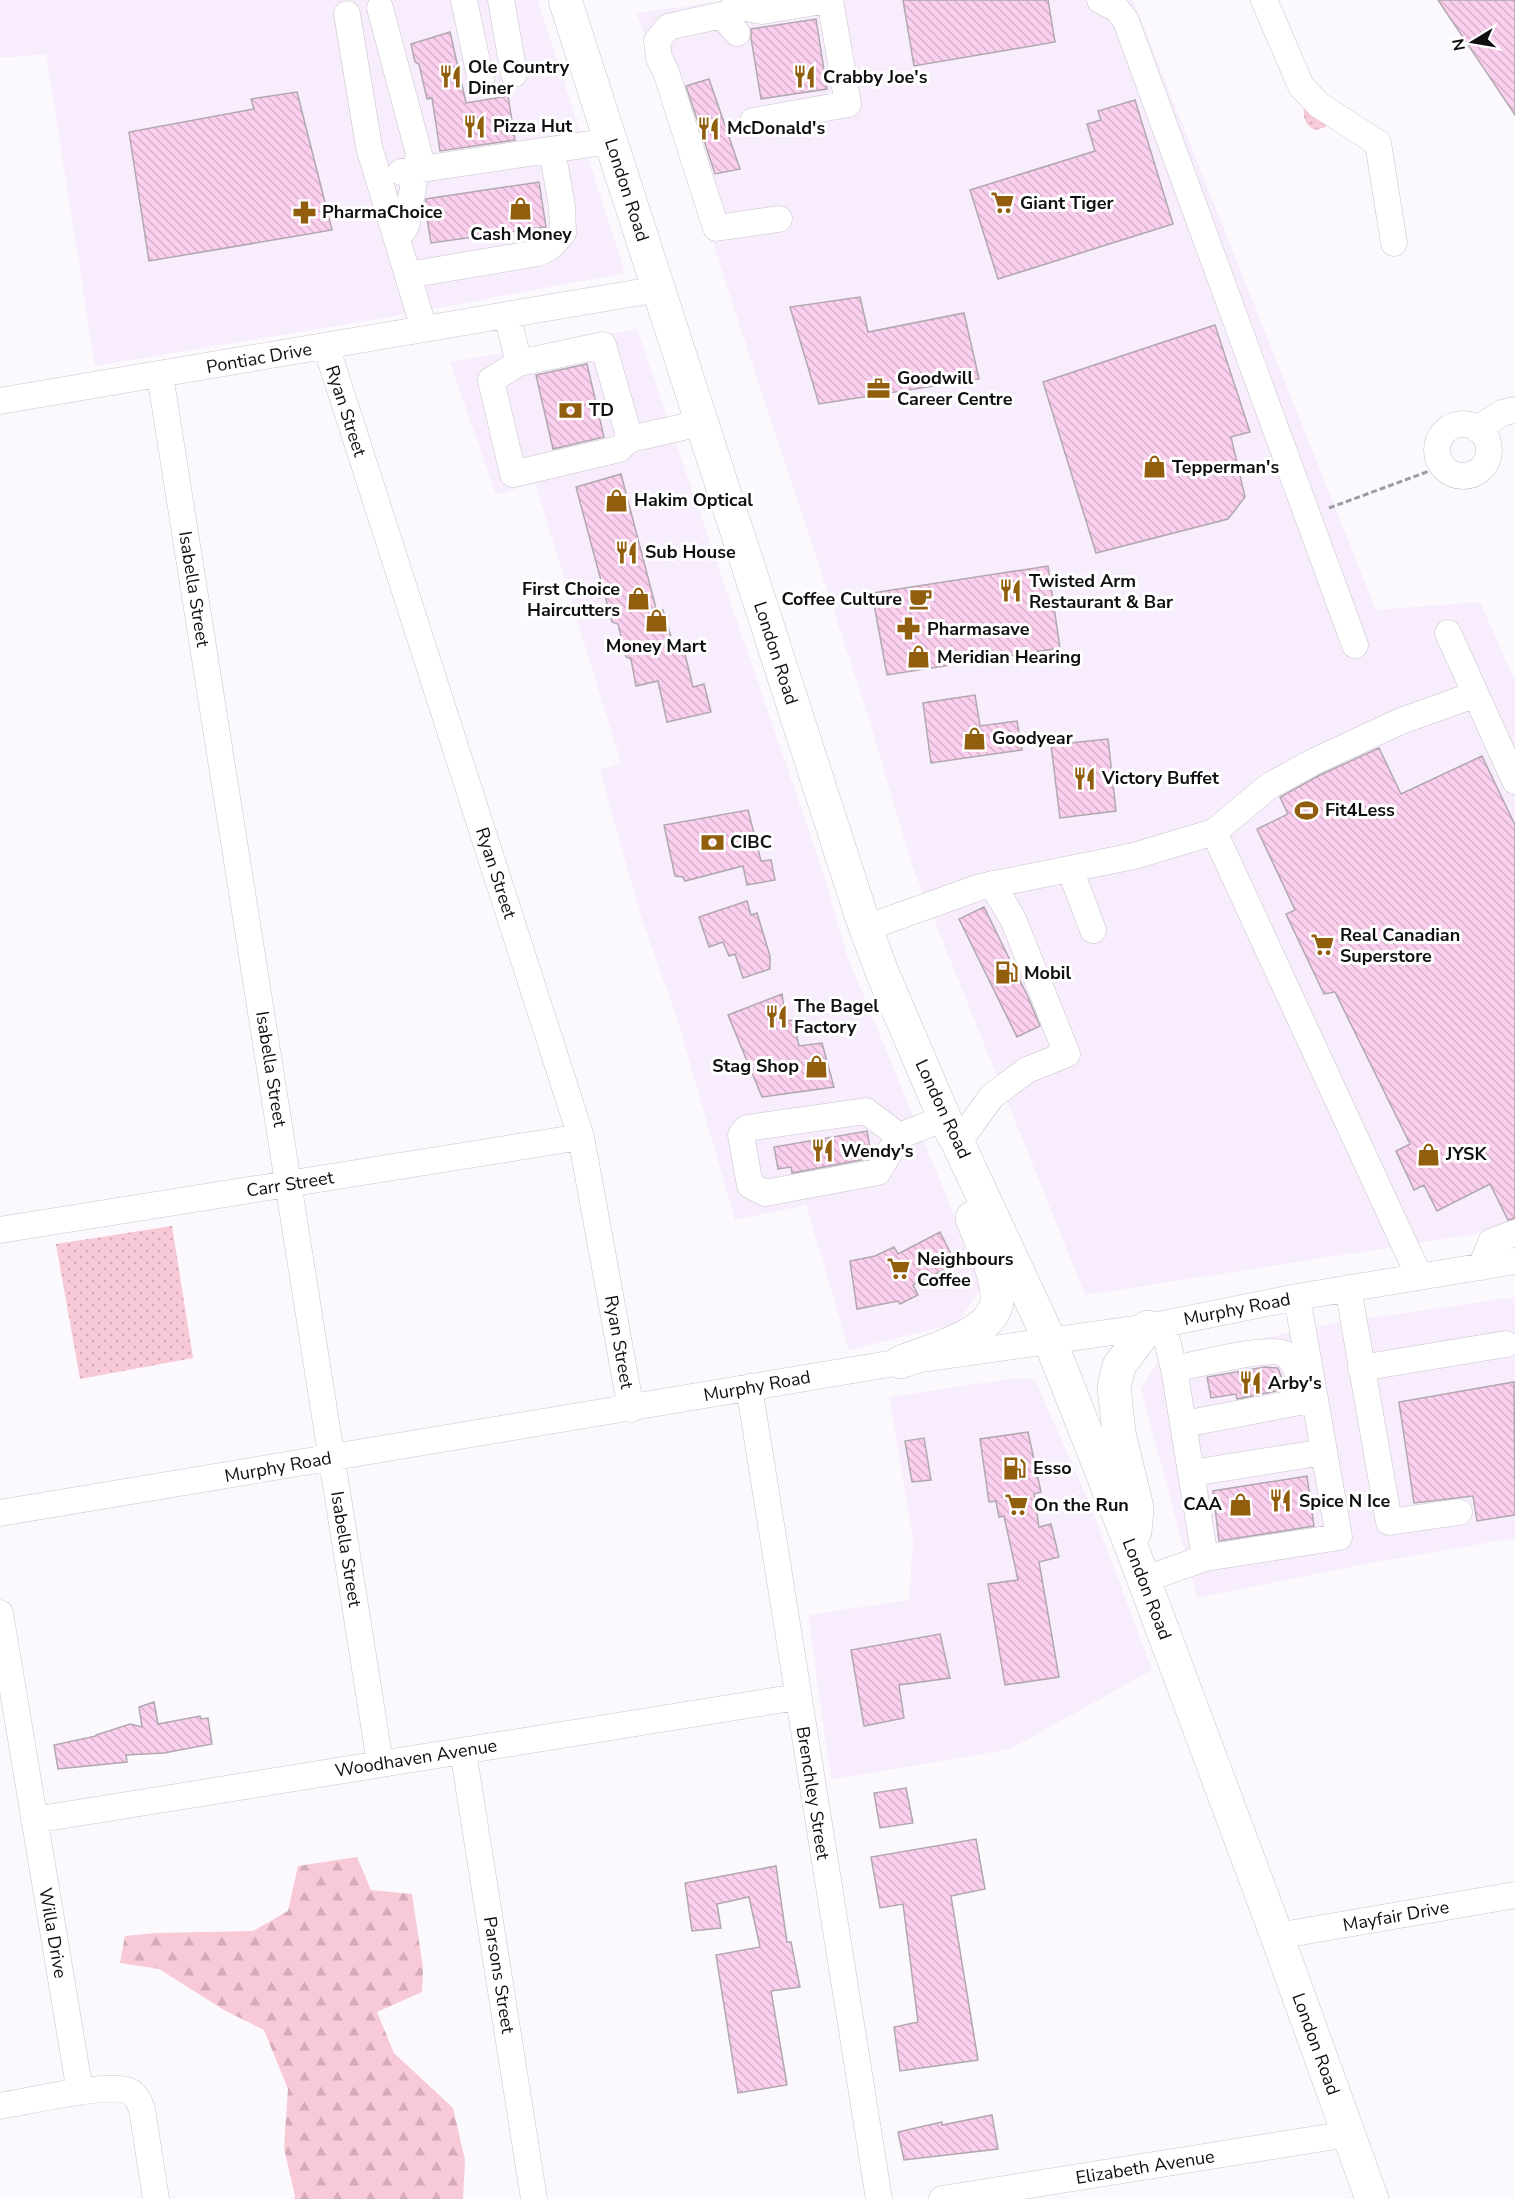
<svg xmlns="http://www.w3.org/2000/svg" width="1515" height="2199" viewBox="0 0 1515 2199" font-family="'Nunito Sans',sans-serif">
<style>
.built{fill:#f7edfc}
.forest{fill:url(#forest-firs)}
.park{fill:url(#park-dots)}
.building{fill:url(#building-back-hatch);stroke:#b1a8af;stroke-width:1.5}
.lines{fill:none;stroke-linecap:round;stroke-linejoin:round}
.minor-casing{stroke:#c9c3cc;stroke-width:27}
.major-casing{stroke:#c9c3cc;stroke-width:34}
.path{stroke:#9e9ca0;stroke-width:3;stroke-dasharray:6 3;stroke-linecap:butt}
.minor{stroke:#fff;stroke-width:26}
.major{stroke:#fff;stroke-width:33}
.labels{text-anchor:middle;dominant-baseline:central;stroke-width:6;stroke-linejoin:round;paint-order:stroke}
.poi-label{font-size:18px;font-weight:bold;fill:#100f12;stroke:#fff;text-anchor:start}
.street-label{font-size:18px;fill:#100f12;stroke:#fff}
</style>
<defs>
<pattern id="forest-firs" width="22" height="20" patternUnits="userSpaceOnUse" patternTransform="scale(1.5)"><rect width="22" height="20" fill="#f8c9d6"/><path d="M5 1l3.5 6h-7zM16 11l3.5 6h-7z" fill="#d4abb7"/></pattern>
<pattern id="park-dots" width="8" height="8" patternUnits="userSpaceOnUse" patternTransform="scale(1.5)"><rect width="8" height="8" fill="#f8c9d6"/><path d="M2 2h.1M6 6h.1" fill="none" stroke="#d4abb7" stroke-width="1.8" stroke-linecap="round"/></pattern>
<pattern id="building-back-hatch" width="6" height="6" patternUnits="userSpaceOnUse" patternTransform="scale(1.5)"><rect width="6" height="6" fill="#fbcfee"/><path d="M-1 5l2 2M0 0l6 6M5-1l2 2" fill="none" stroke="#d6b1cb"/></pattern>
</defs>
<rect width="100%" height="100%" fill="#fcf9fe"/>
<path class="built" d="M0,0h538l87,273 -225,42 -305,51 -49,-312 -46,4z
M728,0h405l243,610 104,-8 35,79v547l-430,67 -173,-430 -47,-159 -228,-693z
M637,329l190,555 19,69 137,332 -25,38 -109,27 -43,-145 -71,15 -58,-202 -37,-104 -40,-144 21,-7 -86,-280 -39,12 -46,-133z
M1515,1297v241l-140,24 -178,36 -56,-209 18,-29 176,-37z
M1016,1378l19,2 55,124 62,166 -142,79 -179,31 -23,-165 101,-15 4,-59 -24,-144z"/>
<path class="forest" d="M357,1857l14,33 41,4 11,74 -1,24 -45,20 17,41 59,55 12,52 -2,39h-169l1,-3 -11,-48 4,-59 -24,-59 -40,-20 -65,-41 -39,-6 5,-27 32,-3 96,-2 35,-20 10,-45z"/>
<path class="park" d="M1304,106l23,17 -1,4 -11,3c-11,-5 -12,-14 -11,-24z
M172,1226l21,132 -113,21 -24,-135z"/>
<path class="building" d="M903,0h145l7,42 -141,24z
M1438,0h77v115z
M816,19l11,70 -66,10 -10,-61v-9z
M450,32l16,71 42,-7 7,44 -75,11 -8,-53 -5,1 -8,-35 -4,-2 -4,-18z
M709,79l31,90 -25,5 -29,-88z
M297,92l35,138 -183,31 -20,-129 125,-23 -3,-10z
M1135,100l38,124 -175,55 -28,-89 125,-39 -8,-27 14,-4 -3,-9z
M539,182l7,45 -115,16 -6,-37 1,-7z
M860,297l8,35 96,-19 15,66 -160,25 -29,-97z
M1215,325l35,107 -19,5 14,60 -17,22 -132,34 -53,-171z
M587,364l17,73 -51,12 -17,-74z
M621,474l36,138 6,-2 10,34 9,-2 11,45 11,-3 7,28 -44,10 -9,-41 -22,5 -5,-27 -5,-2 -8,-33 -6,-2 -36,-135z
M1048,566l12,82 -173,27 -15,-82z
M975,695l5,31 37,-5 5,29 -91,13 -8,-60z
M1108,739l8,72 -56,7 -9,-73z
M1379,748l22,46 81,-38 33,69v393l-7,2 -18,-36 -53,27 -13,-26 -10,5 -18,-39 14,-7 -75,-152 -11,2 -38,-80 9,-4 -38,-81 31,-15 -8,-17 40,-22z
M748,810l13,51 10,-1 4,20 -28,5 -4,-19 -58,15 -2,-4 -8,-1 -11,-51z
M747,901l4,14 6,-2 13,43v13l-27,9 -8,-24 -6,2 -6,-14 -14,5 -10,-30z
M984,907l44,90 12,29 -23,11 -58,-118z
M782,994l4,27 7,-1 6,26 23,-3 12,44 -72,10 -34,-82z
M867,1131l4,23 -5,5 -74,14 -1,-6 -13,2 -4,-22z
M940,1232l16,32 -43,21 5,10 -18,9 -2,-3 -41,8 -7,-48 25,-5 19,-9 4,7z
M1265,1367l13,1 8,21 -49,10 -1,-5 -25,4 -4,-21z
M1514,1382l1,133 -38,6 -4,-25 -59,7 -15,-101z
M1028,1432l13,60 -7,2 5,33 12,-3 8,33 -20,5 20,115 -54,8 -17,-101 30,-4 -14,-64 -5,1 -3,-16 -7,1 -9,-63z
M924,1438l7,42 -19,2 -7,-41z
M1307,1476l7,50 -95,15 -6,-50z
M940,1634l10,44 -51,7 5,33 -40,8 -13,-76z
M154,1702l4,22 42,-8 1,3 7,-1 4,26 -48,9 -38,2 1,7 -69,7 -4,-24 42,-9v-1l34,-11 12,3 -3,-20z
M906,1788l7,35 -33,5 -6,-35z
M976,1839l9,50 -34,7 27,164 -78,11 -6,-44 24,-5 -15,-118 -23,4 -9,-51z
M776,1866l11,76h4l9,45 -29,4 16,94 -49,8 -22,-138 44,-8 -11,-50 -32,7 4,24 -29,3 -7,-48z
M992,2115l6,34 -94,11 -6,-28 44,-10v3z"/>
<g class="lines">
<defs>
<path id="minor" d="M464,0l17,81
M501,0l13,74
M735,0l4,7 23,4 66,-11
M1100,0l17,9 9,12 229,624
M1264,0l37,86 18,19 59,38 16,100
M380,8l39,146 -13,72 -9,13
M347,14l22,133 55,182
M737,33l-15,-18 -54,12 -11,14 2,17 7,14 50,156 63,-9
M753,121l95,-17 -18,-104
M401,172l210,-31
M408,275l130,-22 12,-6 13,-14 -1,-27 -10,-56
M507,315l12,48 84,-18 27,94 71,-16
M326,346l255,791 50,272
M519,363l-28,17 22,94 106,-25 11,-10
M160,375l220,1388
M0,401l659,-112
M1437 450a26 26 0 1 1 52 0a26 26 0 1 1-52 0Z
M1477,429l25,-16 13,-3
M1448,633l67,148
M1214,832l55,-46 44,-24 88,-41 73,-26
M1070,869l23,61
M866,928l114,-41 154,-31 80,-24 205,444
M899,1136l-33,-25 -119,17 -6,7 9,50 15,8 113,-21 21,-36 46,-18
M958,1143l34,-47 35,-26 40,-16 -54,-135 -21,-35
M0,1230l581,-93
M1481,1267l10,-25 24,-9
M1348,1288l41,234 70,-10
M1163,1324l11,45 31,189
M1361,1368l145,-24
M1174,1369c20,-4 96,-24 111,-15 12,8 14,26 17,38
M749,1387l130,812
M1184,1424l131,-25
M1192,1473l132,-21
M0,1513l901,-151 247,-35 149,-30 218,-36
M1143,1580l62,-22 134,-21 -42,-240
M0,1613l80,479
M463,1751l71,448
M34,1820l763,-123
M1277,1936l238,-41
M0,2106c26,-4 108,-24 129,-15 7,3 10,11 13,18l14,90
M942,2199l406,-65"/>
<path id="major" d="M565,0l296,915 21,57 65,152 11,19 92,198 83,210 144,385 95,263
M901,1362c29,-12 100,-28 96,-68 -2,-25 -16,-52 -25,-76
M1135,1532l2,-24 -18,-75 -5,-46 5,-21 29,-39"/>
</defs>
<use href="#minor" class="minor-casing"/>
<use href="#major" class="major-casing"/>
<path class="path" d="M1329,508l114,-42"/>
<use href="#minor" class="minor"/>
<use href="#major" class="major"/>
</g>
<defs>
<symbol id="restaurant-bare" viewBox="-9 -9 18 18"><path d="M-5-6h1v4h1v-4h1v4h1v-4h1v5L-1.5 .5V6h-2V.5L-5-1ZM5-6V6H3V1.5H1.5Q1.5-4 5-6Z" fill="#905e0c" stroke="#fff" stroke-width="2.5" paint-order="stroke"/></symbol>
<symbol id="supermarket-bare" viewBox="-9 -9 18 18"><path d="M-6-5.5h2.5l.6 2H6L4.5 2H-2.5L-4.4-4H-6ZM-1.5 3.2a1.3 1.3 0 1 0 .1 0ZM3 3.2a1.3 1.3 0 1 0 .1 0Z" fill="#905e0c" stroke="#fff" stroke-width="2.5" paint-order="stroke"/></symbol>
<symbol id="shop-bare" viewBox="-9 -9 18 18"><path d="M-5-2.5h2.3a2.7 3.5 0 0 1 5.4 0H5L5.5 6h-11ZM-1.5-2.5h3a1.5 2.3 0 0 0-3 0Z" fill="#905e0c" stroke="#fff" stroke-width="2.5" paint-order="stroke"/></symbol>
<symbol id="pharmacy-bare" viewBox="-9 -9 18 18"><path d="M-2-6h4v4h4v4h-4v4h-4v-4h-4v-4h4Z" fill="#905e0c" stroke="#fff" stroke-width="2.5" paint-order="stroke"/></symbol>
<symbol id="office-bare" viewBox="-9 -9 18 18"><path d="M-6-3h4V-5.5h4V-3h4V5H-6ZM-1-4.5V-3h2v-1.5ZM-6 0V1H6V0Z" fill="#905e0c" stroke="#fff" stroke-width="2.5" paint-order="stroke"/></symbol>
<symbol id="bank-bare" viewBox="-9 -9 18 18"><path d="M-6-4H6V4H-6ZM0-2.3a2.3 2.3 0 1 0 0 4.6a2.3 2.3 0 1 0 0-4.6Z" fill="#905e0c" stroke="#fff" stroke-width="2.5" paint-order="stroke"/></symbol>
<symbol id="cafe-bare" viewBox="-9 -9 18 18"><path d="M-5.5-4.5H6V0H3Q3 3.5 0 3.5H-2.5Q-5.5 3.5-5.5 0ZM3-3.2v2h1.7v-2ZM-6 4.5H4V6H-6Z" fill="#905e0c" stroke="#fff" stroke-width="2.5" paint-order="stroke"/></symbol>
<symbol id="stadium-bare" viewBox="-9 -9 18 18"><path d="M0-5a6.5 5 0 1 0 0 10a6.5 5 0 1 0 0-10ZM-3.5-1.8h7v3.6h-7Z" fill="#905e0c" stroke="#fff" stroke-width="2.5" paint-order="stroke"/></symbol>
<symbol id="fuel-bare" viewBox="-9 -9 18 18"><path d="M-5.5-6h7V0h2V4h1.3V-2.5L3-4.5l.8-.8L6-3V5H2.5V1h-1V6h-7ZM-4.2-4.7v3.2H.2V-4.7Z" fill="#905e0c" stroke="#fff" stroke-width="2.5" paint-order="stroke"/></symbol>
</defs>
<g fill-rule="evenodd">
<use href="#restaurant-bare" x="434" y="60" width="33" height="33"/>
<use href="#restaurant-bare" x="788" y="60" width="33" height="33"/>
<use href="#restaurant-bare" x="458" y="110" width="33" height="33"/>
<use href="#restaurant-bare" x="692" y="112" width="33" height="33"/>
<use href="#supermarket-bare" x="986" y="186" width="33" height="33"/>
<use href="#shop-bare" x="504" y="192" width="33" height="33"/>
<use href="#pharmacy-bare" x="288" y="196" width="33" height="33"/>
<use href="#office-bare" x="862" y="372" width="33" height="33"/>
<use href="#bank-bare" x="554" y="394" width="33" height="33"/>
<use href="#shop-bare" x="1138" y="450" width="33" height="33"/>
<use href="#shop-bare" x="600" y="484" width="33" height="33"/>
<use href="#restaurant-bare" x="610" y="536" width="33" height="33"/>
<use href="#restaurant-bare" x="994" y="574" width="33" height="33"/>
<use href="#shop-bare" x="622" y="582" width="33" height="33"/>
<use href="#cafe-bare" x="904" y="582" width="33" height="33"/>
<use href="#shop-bare" x="640" y="604" width="33" height="33"/>
<use href="#pharmacy-bare" x="892" y="612" width="33" height="33"/>
<use href="#shop-bare" x="902" y="640" width="33" height="33"/>
<use href="#shop-bare" x="958" y="722" width="33" height="33"/>
<use href="#restaurant-bare" x="1068" y="762" width="33" height="33"/>
<use href="#stadium-bare" x="1290" y="794" width="33" height="33"/>
<use href="#bank-bare" x="696" y="826" width="33" height="33"/>
<use href="#supermarket-bare" x="1306" y="928" width="33" height="33"/>
<use href="#fuel-bare" x="990" y="956" width="33" height="33"/>
<use href="#restaurant-bare" x="760" y="1000" width="33" height="33"/>
<use href="#shop-bare" x="800" y="1050" width="33" height="33"/>
<use href="#restaurant-bare" x="806" y="1134" width="33" height="33"/>
<use href="#shop-bare" x="1412" y="1138" width="33" height="33"/>
<use href="#supermarket-bare" x="882" y="1252" width="33" height="33"/>
<use href="#restaurant-bare" x="1234" y="1366" width="33" height="33"/>
<use href="#fuel-bare" x="998" y="1452" width="33" height="33"/>
<use href="#restaurant-bare" x="1264" y="1484" width="33" height="33"/>
<use href="#shop-bare" x="1224" y="1488" width="33" height="33"/>
<use href="#supermarket-bare" x="1000" y="1488" width="33" height="33"/>
</g>
<g class="labels">
<g class="poi-label">
<text x="468" y="67">Ole Country<tspan x="468" dy="21">Diner</tspan></text>
<text x="823" y="77">Crabby Joe's</text>
<text x="493" y="126">Pizza Hut</text>
<text x="727" y="128">McDonald's</text>
<text x="1020" y="203">Giant Tiger</text>
<text x="322" y="212">PharmaChoice</text>
<text x="521" y="234" text-anchor="middle">Cash Money</text>
<text x="897" y="378">Goodwill<tspan x="897" dy="21">Career Centre</tspan></text>
<text x="589" y="410">TD</text>
<text x="1172" y="467">Tepperman's</text>
<text x="634" y="500">Hakim Optical</text>
<text x="645" y="552">Sub House</text>
<text x="1029" y="581">Twisted Arm<tspan x="1029" dy="21">Restaurant &amp; Bar</tspan></text>
<text x="620" y="589" text-anchor="end">First Choice<tspan x="620" dy="21">Haircutters</tspan></text>
<text x="902" y="599" text-anchor="end">Coffee Culture</text>
<text x="927" y="629">Pharmasave</text>
<text x="656" y="646" text-anchor="middle">Money Mart</text>
<text x="937" y="657">Meridian Hearing</text>
<text x="992" y="738">Goodyear</text>
<text x="1102" y="778">Victory Buffet</text>
<text x="1325" y="810">Fit4Less</text>
<text x="730" y="842">CIBC</text>
<text x="1340" y="935">Real Canadian<tspan x="1340" dy="21">Superstore</tspan></text>
<text x="1024" y="973">Mobil</text>
<text x="794" y="1006">The Bagel<tspan x="794" dy="21">Factory</tspan></text>
<text x="799" y="1066" text-anchor="end">Stag Shop</text>
<text x="841" y="1151">Wendy's</text>
<text x="1446" y="1154">JYSK</text>
<text x="917" y="1259">Neighbours<tspan x="917" dy="21">Coffee</tspan></text>
<text x="1268" y="1383">Arby's</text>
<text x="1033" y="1468">Esso</text>
<text x="1299" y="1501">Spice N Ice</text>
<text x="1222" y="1504" text-anchor="end">CAA</text>
<text x="1034" y="1505">On the Run</text>
</g>
<g class="street-label">
<text transform="translate(627 190) rotate(72)">London Road</text>
<text transform="translate(259 358) rotate(-10)">Pontiac Drive</text>
<text transform="translate(346 411) rotate(72)">Ryan Street</text>
<text transform="translate(194 589) rotate(81)">Isabella Street</text>
<text transform="translate(776 653) rotate(72)">London Road</text>
<text transform="translate(496 873) rotate(72)">Ryan Street</text>
<text transform="translate(271 1069) rotate(81)">Isabella Street</text>
<text transform="translate(943 1109) rotate(65)">London Road</text>
<text transform="translate(290 1184) rotate(-9)">Carr Street</text>
<text transform="translate(1237 1309) rotate(-11)">Murphy Road</text>
<text transform="translate(619 1342) rotate(80)">Ryan Street</text>
<text transform="translate(757 1386) rotate(-10)">Murphy Road</text>
<text transform="translate(278 1467) rotate(-10)">Murphy Road</text>
<text transform="translate(346 1549) rotate(81)">Isabella Street</text>
<text transform="translate(1147 1589) rotate(69)">London Road</text>
<text transform="translate(416 1758) rotate(-9)">Woodhaven Avenue</text>
<text transform="translate(813 1793) rotate(81)">Brenchley Street</text>
<text transform="translate(1396 1916) rotate(-10)">Mayfair Drive</text>
<text transform="translate(53 1933) rotate(80)">Willa Drive</text>
<text transform="translate(499 1975) rotate(81)">Parsons Street</text>
<text transform="translate(1316 2044) rotate(70)">London Road</text>
<text transform="translate(1145 2167) rotate(-9)">Elizabeth Avenue</text>
</g>
</g>
<g transform="translate(1473 42) rotate(259)" stroke="#ffffff" stroke-width="4.5" paint-order="stroke">
<path d="M0-4.5L10 22L0 15L-10 22Z" fill="#100f12"/>
<text y="-9" font-size="16" font-weight="bold" text-anchor="middle" fill="#100f12">N</text>
</g>
</svg>
